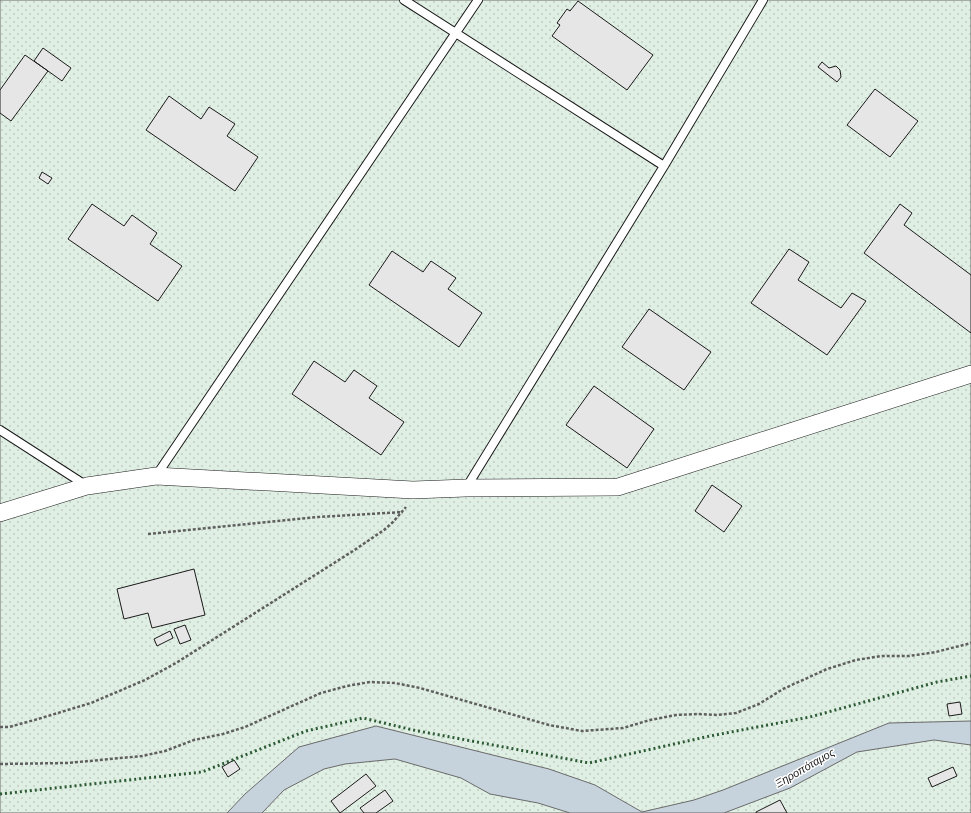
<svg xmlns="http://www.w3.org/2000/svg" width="971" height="813" viewBox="0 0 971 813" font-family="Rubik,sans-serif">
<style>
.grass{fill:url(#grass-dots);stroke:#6a6a6a}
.water{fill:#c6d2dc;stroke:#6a6a6a}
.building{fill:#e6e6e6;stroke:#1a1a1a}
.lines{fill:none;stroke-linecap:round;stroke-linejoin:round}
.lane-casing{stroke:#1a1a1a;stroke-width:10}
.street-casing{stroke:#1a1a1a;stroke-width:18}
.path{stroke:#5f5f5f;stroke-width:2.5;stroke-dasharray:3 2;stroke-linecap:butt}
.lane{stroke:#fff;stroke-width:8}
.street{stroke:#fff;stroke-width:17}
.hedge{stroke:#2b5a34;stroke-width:3;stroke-dasharray:2 3;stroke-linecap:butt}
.labels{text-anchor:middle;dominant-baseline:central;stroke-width:3;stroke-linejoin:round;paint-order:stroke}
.water-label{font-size:11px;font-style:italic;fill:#1a1a1a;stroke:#fff}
</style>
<defs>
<pattern id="grass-dots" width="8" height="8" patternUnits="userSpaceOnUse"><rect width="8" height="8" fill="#e0efe3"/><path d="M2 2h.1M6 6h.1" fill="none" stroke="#c0ccc2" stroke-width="1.8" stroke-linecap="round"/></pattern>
</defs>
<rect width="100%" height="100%" fill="#fff"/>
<path class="grass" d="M0,0h971v813h-971z"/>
<path class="water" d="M971,721v24l-37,-5 -77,12 -67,36 -66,25h-154l-32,-10 -48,-9 -29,-16 -66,-19 -50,5 -21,5 -40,21 -22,23h-35l18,-19 54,-47 77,-21 173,43 46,16 47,27 52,-12 29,-10 166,-67z"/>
<path class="building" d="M578,1l75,54 -26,35 -75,-54 8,-11 -3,-2 10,-14 3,2z
M43,48l28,20 -9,13 -28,-20z
M25,55l23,16 -37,50 -11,-8v-23z
M822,62l7,6 7,-2 4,4 1,7 -4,5 -19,-15z
M875,89l43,32 -28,36 -43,-32z
M169,96l32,23 8,-12 26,17 -8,12 31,21 -23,34 -89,-61z
M42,172l10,6 -4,6 -9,-6z
M92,204l32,22 8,-11 25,18 -7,11 32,22 -24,35 -90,-62z
M900,204l12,9 -8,12 67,50v58l-107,-80z
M789,249l20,13 -11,18 43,28 11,-15 14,8 -39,54 -76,-52z
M392,251l31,21 8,-11 25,17 -8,11 34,24 -23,34 -90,-62z
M649,309l62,43 -27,38 -62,-43z
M314,361l31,21 9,-12 23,16 -8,12 35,24 -23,33 -89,-61z
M594,386l60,43 -27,39 -61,-43z
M712,485l30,21 -18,26 -29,-21z
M194,569l11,46 -53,13 -4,-15 -24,6 -7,-30z
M185,625l6,15 -11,4 -6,-15z
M170,631l3,7 -16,8 -3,-7z
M960,702l2,12 -13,2 -2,-12z
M234,760l6,9 -12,8 -6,-10z
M953,767l4,9 -25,11 -4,-9z
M366,774l10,12 -36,27 -9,-12z
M385,790l8,11 -17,12h-12l-4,-5z
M780,800l7,13h-31v-1z"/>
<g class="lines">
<defs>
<path id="lane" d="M404,0l260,166
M0,430l87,56
M156,476l322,-476
M466,488l198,-322 99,-166"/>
<path id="street" d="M0,513l87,-27 69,-10 257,14 53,-2 152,-1 353,-113"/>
</defs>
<use href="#lane" class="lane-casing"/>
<use href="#street" class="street-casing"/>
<path class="path" d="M148,534l170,-17 85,-5
M0,727h9l29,-8 53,-16 54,-23 31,-17 177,-112 31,-21 9,-8 13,-15
M0,764l68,-1 74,-7 23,-5 29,-11 29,-6 22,-7 76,-34 26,-7 23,-4 25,1 25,5 129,37 33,6 41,-3 27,-8 26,-5 21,-1 20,1 19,-2 23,-9 24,-15 44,-20 29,-9 26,-4h27l27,-4 35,-9"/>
<use href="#lane" class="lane"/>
<use href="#street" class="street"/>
<path class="hedge" d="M0,794l202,-22 104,-41 57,-13 50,12 176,33 121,-27 100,-19 127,-35 34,-6"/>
</g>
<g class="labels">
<g class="water-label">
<text transform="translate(805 768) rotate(-30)">Ξηροπόταμος</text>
</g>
</g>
</svg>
